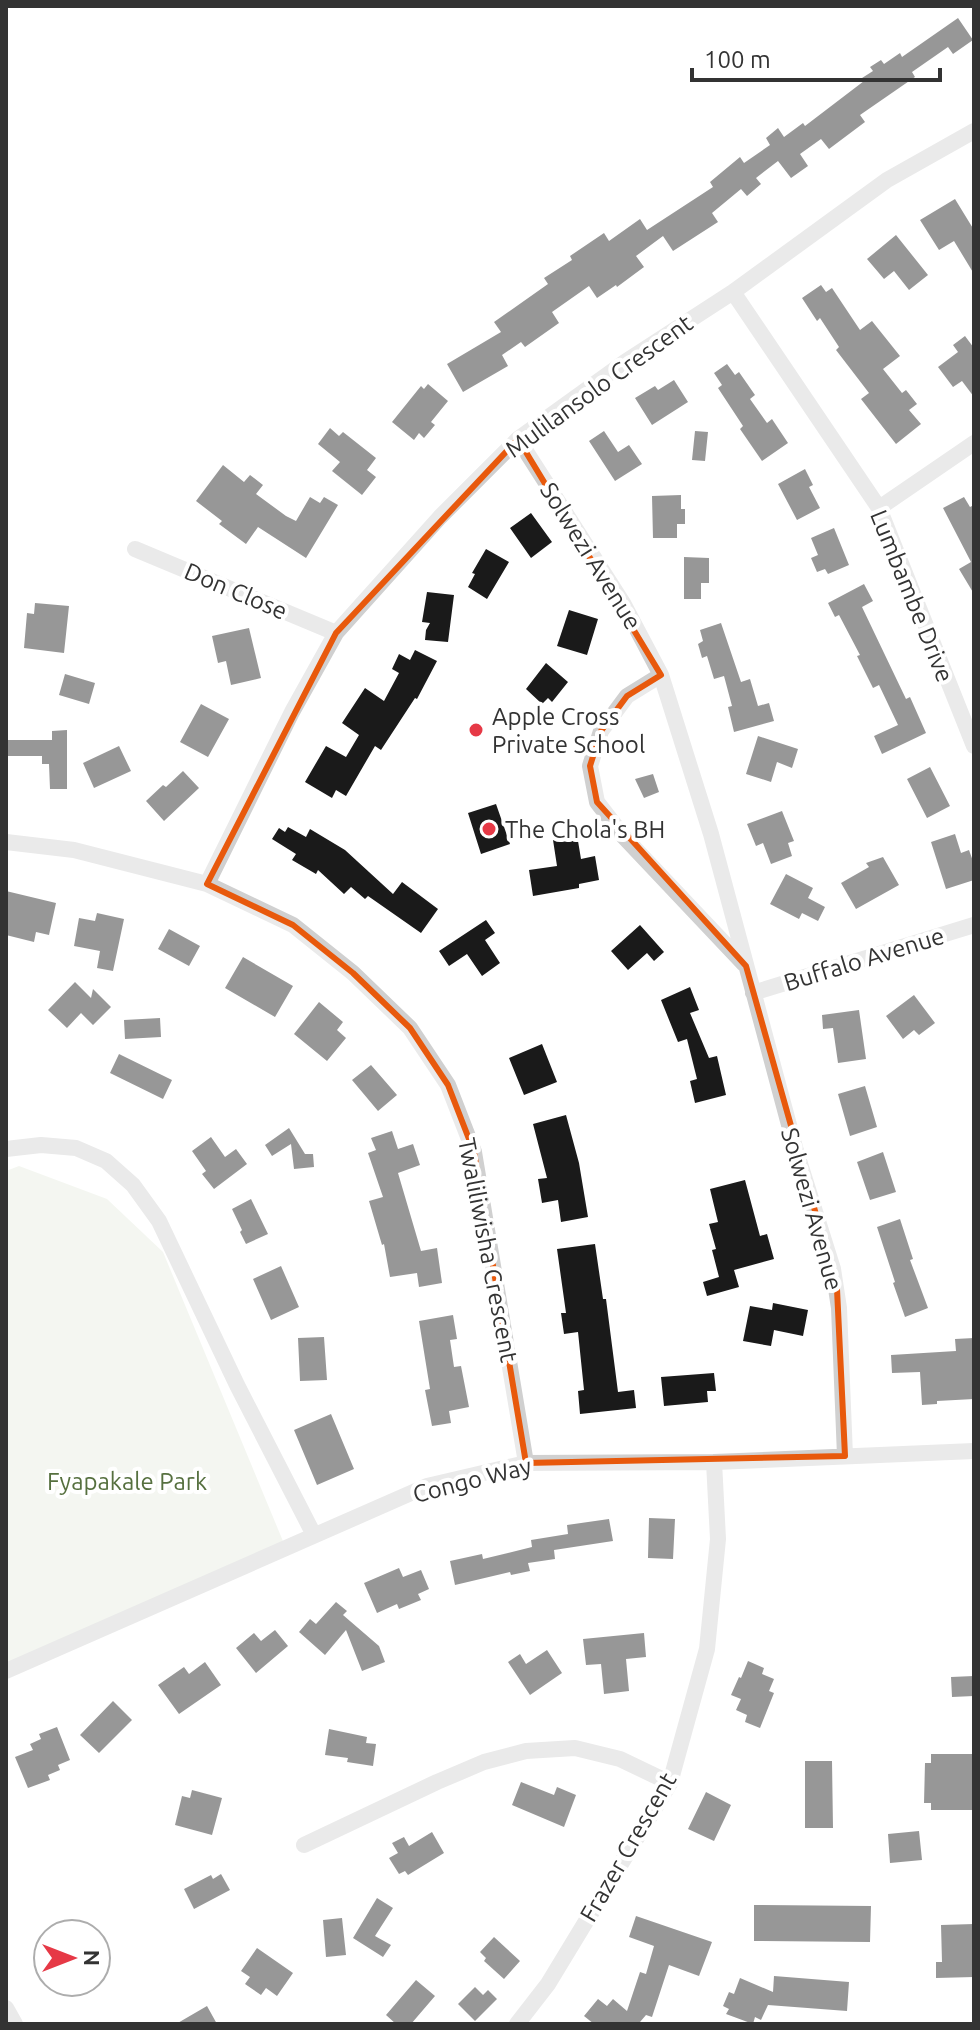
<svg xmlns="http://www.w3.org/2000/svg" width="980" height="2030" viewBox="0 0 980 2030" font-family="Ubuntu,sans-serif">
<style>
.green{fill:#e6ecdf}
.building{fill:#1a1a1a}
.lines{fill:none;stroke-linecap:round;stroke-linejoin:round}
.minor{stroke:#d0d0d0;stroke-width:16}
.marked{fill:none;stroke:#e8590c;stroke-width:6;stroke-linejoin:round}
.poi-dot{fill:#e63946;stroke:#fff;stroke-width:3}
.labels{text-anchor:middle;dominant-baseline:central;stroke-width:8;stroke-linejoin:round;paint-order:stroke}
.street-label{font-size:24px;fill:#333;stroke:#fff}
.poi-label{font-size:24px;fill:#333;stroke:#fff;text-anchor:start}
.park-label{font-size:24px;fill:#56703f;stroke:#fff}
</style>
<rect width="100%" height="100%" fill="#fff"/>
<path class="green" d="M19,1166l88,33 56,53 122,294 -279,120v-495z"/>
<path class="building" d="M958,18l15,22 -20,14 -5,-7 -36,25 3,5 -55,38 5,7 -36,27 -8,-10 -21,15 8,12 -17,12 -13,-17 -22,17 5,6 -14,12 -6,-7 -29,24 6,9 -45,29 -10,-15 -27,20 8,11 -27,20 -1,-2 -19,13 -8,-12 -37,26 7,11 -34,24 -4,-5 -19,13 6,11 -45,26 -16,-28 54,-32 -7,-10 54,-38 -4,-6 28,-18 -2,-4 34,-23 5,8 31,-22 7,11 66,-43 -3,-5 30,-25 4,6 26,-18 -4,-7 12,-10 6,9 19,-14 2,3 59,-45 -2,-3 11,-7 -3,-4 11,-7 3,4 16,-11 2,4z
M955,199l19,31v44l-20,-33 -15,9 -19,-30z
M896,235l32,40 -19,15 -15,-19 -10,8 -17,-20z
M821,285l5,7 6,-4 28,42 12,-9 28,35 -17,13 19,24 4,-3 11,14 -8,6 12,14 -25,20 -35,-45 8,-6 -33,-43 3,-3 -19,-29 -3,3 -15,-23z
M965,336l9,12v49l-12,-16 -9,6 -15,-20 20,-15 -5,-7z
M727,364l8,11 4,-3 16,23 -5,4 17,24 5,-4 16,24 -26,18 -22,-32 3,-3 -25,-38 4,-3 -8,-12z
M674,380l14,22 -36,23 -17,-27 20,-12 3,4z
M428,384l20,17 -17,21 4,3 -11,13 -5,-5 -5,7 -22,-18 29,-36 3,3z
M330,428l9,8 4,-4 33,26 -9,12 9,7 -14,18 -30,-24 8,-9 -22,-18z
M604,431l14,21 11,-7 13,19 -27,17 -26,-40z
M695,431l13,1 -3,29 -13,-1z
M223,465l21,17 6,-7 13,10 -7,9 30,22 10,5 14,-24 10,6 4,-6 14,8 -32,53 -48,-31 -12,17 -27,-20 3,-3 -26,-20z
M805,469l8,16 -4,2 11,21 -23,12 -19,-36z
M681,495v14h4v15h-8v14h-24l-1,-42z
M964,497l6,10 4,-2v89l-15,-25 12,-7 -28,-54z
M531,513l21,29 -21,16 -21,-30z
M834,528l15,37 -21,9 -3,-5 -8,3 -6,-14 7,-3 -7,-17z
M486,549l23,13 -22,37 -19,-12 7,-13 -3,-1z
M684,557l25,1v25h-8v16h-17z
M864,584l9,17 -11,6 44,92 4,-2 16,36 -44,21 -8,-18 24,-11 -19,-40 -6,3 -16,-32 3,-1 -21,-40 -4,2 -7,-14z
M427,592l27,3 -6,47 -23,-2 1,-10 4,-7 -8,-1z
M35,603l34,3 -5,47 -40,-5 3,-35 7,1z
M569,610l29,9 -11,36 -30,-9z
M721,623l20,59 9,-3 8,27 11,-3 5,18 -40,11 -6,-25 4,-1 -8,-30 -10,3 -7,-23 -5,2 -4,-14 5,-3 -3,-11z
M249,628l12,50 -30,7 -5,-24 -8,2 -6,-27z
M415,650l22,11 -20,38 -2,-1 -34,52 -6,-4 -29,50 -10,-6 -4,8 -27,-16 21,-36 20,11 13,-22 -17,-12 23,-35 19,13 15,-28 -7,-4 7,-15 11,6z
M546,663l22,19 -16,20 -4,-4 -6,6 -16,-15z
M65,674l30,9 -6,21 -30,-9z
M201,704l28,15 -21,38 -28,-15z
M67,730v59h-17l-1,-25h-7v-8h-36v-16h46v-9z
M758,736l40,13 -6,19 -15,-6 -6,20 -25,-8z
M119,746l12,25 -37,17 -11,-25z
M930,767l20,39 -23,12 -20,-39z
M183,771l16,17 -35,33 -18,-20 17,-16 3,2z
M653,774l6,18 -15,6 -9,-19z
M496,804l14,40 -29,10 -13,-41z
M782,811l12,30 -6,2 4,13 -21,8 -8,-21 -7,3 -9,-22z
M288,827l18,10 4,-8 35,21 48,44 9,-12 36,27 -17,24 -53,-37 -3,3 -14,-12 -7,7 -26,-24 -2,4 -24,-14 4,-6 -24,-15 7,-11 6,4z
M955,834l6,19 8,-3 5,14v16l-28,9 -15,-47z
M577,835l4,24 14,-3 4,24 -20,4v4l-46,8 -4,-26 28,-4 -4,-26z
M883,857l16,28 -43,24 -15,-26 28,-16 -3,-4z
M786,874l27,14 -5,10 17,9 -7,14 -16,-8 -3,6 -29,-15z
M6,891l50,12 -7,32 -13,-3 -2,10 -28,-7z
M97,913l27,6 -11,52 -16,-3 3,-17 -26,-5 5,-28 16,3z
M486,920l9,13 -10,7 15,23 -18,13 -15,-22 -18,12 -10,-15z
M640,925l24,27 -10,9 -7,-8 -19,17 -17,-19z
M169,929l31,17 -11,20 -31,-17z
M243,957l50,29 -18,31 -50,-29z
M75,982l16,16 2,-9 18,18 -18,18 -12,-12 -14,15 -19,-18z
M690,987l9,23 -9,3 19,45 8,-2 9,39 -31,8 -5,-22 7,-2 -10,-40 -9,3 -17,-42z
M914,995l21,28 -16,12 -5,-5 -11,9 -17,-23z
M319,1002l24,20 -6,8 9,8 -19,23 -33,-27z
M859,1010l7,49 -28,4 -5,-35 -10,1 -1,-14z
M160,1018l1,19 -36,2 -1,-19z
M542,1044l15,38 -33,13 -15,-37z
M119,1054l53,26 -9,19 -53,-26z
M371,1065l26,30 -19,16 -26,-31z
M865,1086l12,41 -27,9 -12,-42z
M566,1115l13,48 9,54 -27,5 -3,-22 -16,3 -4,-24 9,-1 -14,-54z
M289,1128l16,26h8l1,13 -20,2 -3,-25 -19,12 -7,-11z
M392,1131l6,18 15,-5 7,21 -22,8 23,78 16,-3 5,35 -23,4 -2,-14 -27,4 -6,-33 -2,1 -13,-44 14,-4 -15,-44 8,-3 -5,-12z
M211,1137l14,20 11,-8 11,15 -33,25 -12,-15 4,-3 -14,-20z
M883,1152l13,40 -26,8 -13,-38z
M745,1180l15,56 7,-2 7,25 -40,11 5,17 -32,9 -4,-14 16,-5 -7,-27 4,-1 -7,-25 9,-2 -8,-33z
M251,1199l17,35 -22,10 -6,-12 2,-2 -10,-21z
M900,1219l13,40 -3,1 18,48 -23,9 -12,-34 2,-1 -18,-55z
M595,1244l8,55h3l12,93 16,-2 2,18 -56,6 -2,-23 6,-1 -6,-58 -14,2 -3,-21h5l-9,-64z
M281,1266l18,41 -28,13 -18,-41z
M773,1303l35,7 -5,26 -29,-6 -3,16 -28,-5 7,-35 22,4z
M453,1315l4,24 -7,1 4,27 7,-1 8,41 -20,4 2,12 -19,3 -7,-36 5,-1 -11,-68z
M324,1337l3,43 -27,1 -2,-43z
M974,1338v61l-37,2v3l-15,1 -2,-33 -28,1 -1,-18 65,-4 -1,-12z
M714,1373l2,18h-9l1,11 -44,4 -3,-29z
M331,1414l23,55 -37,16 -23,-55z
M649,1518l26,1 -2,40 -25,-1z
M609,1519l4,22 -59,9 1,9 -27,4 2,8 -19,4 -1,-3 -55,13 -5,-24 32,-7 1,5 49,-12 -1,-7 37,-6 -1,-9z
M399,1568l4,9 18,-7 8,19 -11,5 3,6 -22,9 -2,-5 -20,9 -13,-30z
M336,1602l11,9 -4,4 36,31 6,16 -23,9 -16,-41 -21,25 -26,-23 11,-13 6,5z
M275,1630l13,16 -32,27 -20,-25 18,-15 7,8z
M644,1633l2,24 -20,2 3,32 -25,3 -3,-30 -15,1 -3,-26z
M547,1650l15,23 -32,22 -22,-33 12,-8 6,10z
M748,1661l16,7 -2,6 12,5 -5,12 5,2 -14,35 -15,-6 2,-7 -11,-5 5,-11 -10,-4 8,-18 2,1z
M205,1662l16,23 -42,29 -21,-29 26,-18 5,7z
M974,1676v20l-22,1 -1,-20z
M113,1701l19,19 -33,33 -19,-18z
M57,1727l13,33 -12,5 2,5 -12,5 2,5 -22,8 -13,-31 18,-7 -3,-6 11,-5 -2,-5z
M329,1729l38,8 -1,6 10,1 -3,22 -26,-4 1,-4 -23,-3z
M931,1754h43v56h-43v-7h-7l1,-40h6z
M805,1761h27l1,67h-28z
M521,1782l33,13 3,-8 19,8 -12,32 -52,-22z
M192,1790l30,8 -10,37 -37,-10 7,-29 8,2z
M706,1792l25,13 -17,36 -26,-12z
M919,1831l3,29 -32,3 -2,-29z
M432,1832l12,21 -36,22 -3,-4 -6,3 -10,-16 9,-5 -6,-10 12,-6 5,9z
M221,1874l9,16 -36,19 -10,-20 27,-14 2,4z
M377,1898l16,10 -18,28 16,9 -8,12 -30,-19z
M754,1905l117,1 -1,36 -116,-1z
M636,1916l76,26 -13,34 -30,-11 -17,52 -6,-2 -6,7 2,2h-48l-10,-8 14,-17 9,7 6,-7 14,12 13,-39 6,2 8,-28 -25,-9z
M342,1918l4,37 -20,2 -3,-37z
M974,1924v53l-38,1v-16h6l-1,-37z
M494,1937l26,24 -16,18 -20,-18 2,-3 -6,-6z
M257,1948l36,25 -16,23 -11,-8 -5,7 -16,-11 5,-7 -9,-6z
M774,1976l75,6 -2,29 -79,-6 -7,15 -6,-3 -2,7 -27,-10 3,-5 -6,-3 6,-14 5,2 6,-16 33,14z
M416,1980l19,16 -24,28h-15l-10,-9z
M475,1987l8,8 5,-5 9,9 -22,22 -17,-17z
M207,2006l10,18h-41z"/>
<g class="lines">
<path class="minor" d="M733,292l146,216 95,238
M518,439l105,164 38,72 50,159 85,317 37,118 6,39 6,148
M879,508l95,-65
M135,549l201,84
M661,675l-34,21 -26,35 -11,35 7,36 27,35 120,127
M6,842l68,8 133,34 86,41 60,48 57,55 38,57 26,67 52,311
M207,884l85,-172 44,-79 104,-116 78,-78 107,-77 108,-70 154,-112 87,-49
M753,993l221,-68
M6,1149l35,-4 35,3 30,13 27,24 26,36 78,164 77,150
M6,1671l421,-185 99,-23 188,-1 260,-11
M304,1845l133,-63 47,-20 42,-11 49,-3 45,11 50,24
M6,2008l9,16
M517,2024l31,-40 122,-201 37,-134 11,-110 -4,-77"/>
</g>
<path d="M0 0H980V2030H0ZM518,439l143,236 -34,21 -26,35 -11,35 7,36 149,164 91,323 8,167 -319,7 -52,-311 -26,-67 -38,-57 -57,-55 -60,-48 -86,-41 129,-251z" fill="#fff" fill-opacity=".55" fill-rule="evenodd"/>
<path class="marked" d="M518,439l143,236 -34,21 -26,35 -11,35 7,36 149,164 91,323 8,167 -319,7 -52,-311 -26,-67 -38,-57 -57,-55 -60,-48 -86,-41 129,-251z"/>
<g class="poi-dot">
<circle cx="476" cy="730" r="8"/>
<circle cx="489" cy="829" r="8"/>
</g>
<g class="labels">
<g class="street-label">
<text transform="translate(599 386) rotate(-36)">Mulilansolo Crescent</text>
<text transform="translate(591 556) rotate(58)">Solwezi Avenue</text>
<text transform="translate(236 591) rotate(23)">Don Close</text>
<text transform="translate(912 596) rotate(68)">Lumbambe Drive</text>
<text transform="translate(864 959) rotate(-17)">Buffalo Avenue</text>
<text transform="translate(812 1209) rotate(74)">Solwezi Avenue</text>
<text transform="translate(488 1250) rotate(79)">Twaliliwisha Crescent</text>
<text transform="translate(472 1480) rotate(-14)">Congo Way</text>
<text transform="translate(628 1847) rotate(-60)">Frazer Crescent</text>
</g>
<g class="poi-label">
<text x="492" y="716">Apple Cross<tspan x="492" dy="28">Private School</tspan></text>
<text x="505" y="829">The Chola's BH</text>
</g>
<g class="park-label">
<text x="127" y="1481">Fyapakale Park</text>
</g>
</g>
<rect width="980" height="2030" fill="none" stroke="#333333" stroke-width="16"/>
<g transform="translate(72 1958) rotate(90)"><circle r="38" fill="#ffffff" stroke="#adadad" stroke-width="2"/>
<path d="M0-6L14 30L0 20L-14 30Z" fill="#e63946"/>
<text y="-12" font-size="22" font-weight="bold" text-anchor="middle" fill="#333333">N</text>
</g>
<path d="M692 68v12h248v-12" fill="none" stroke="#333333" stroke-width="4"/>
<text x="704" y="68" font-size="24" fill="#333333" stroke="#ffffff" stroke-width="6" paint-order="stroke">100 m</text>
</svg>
